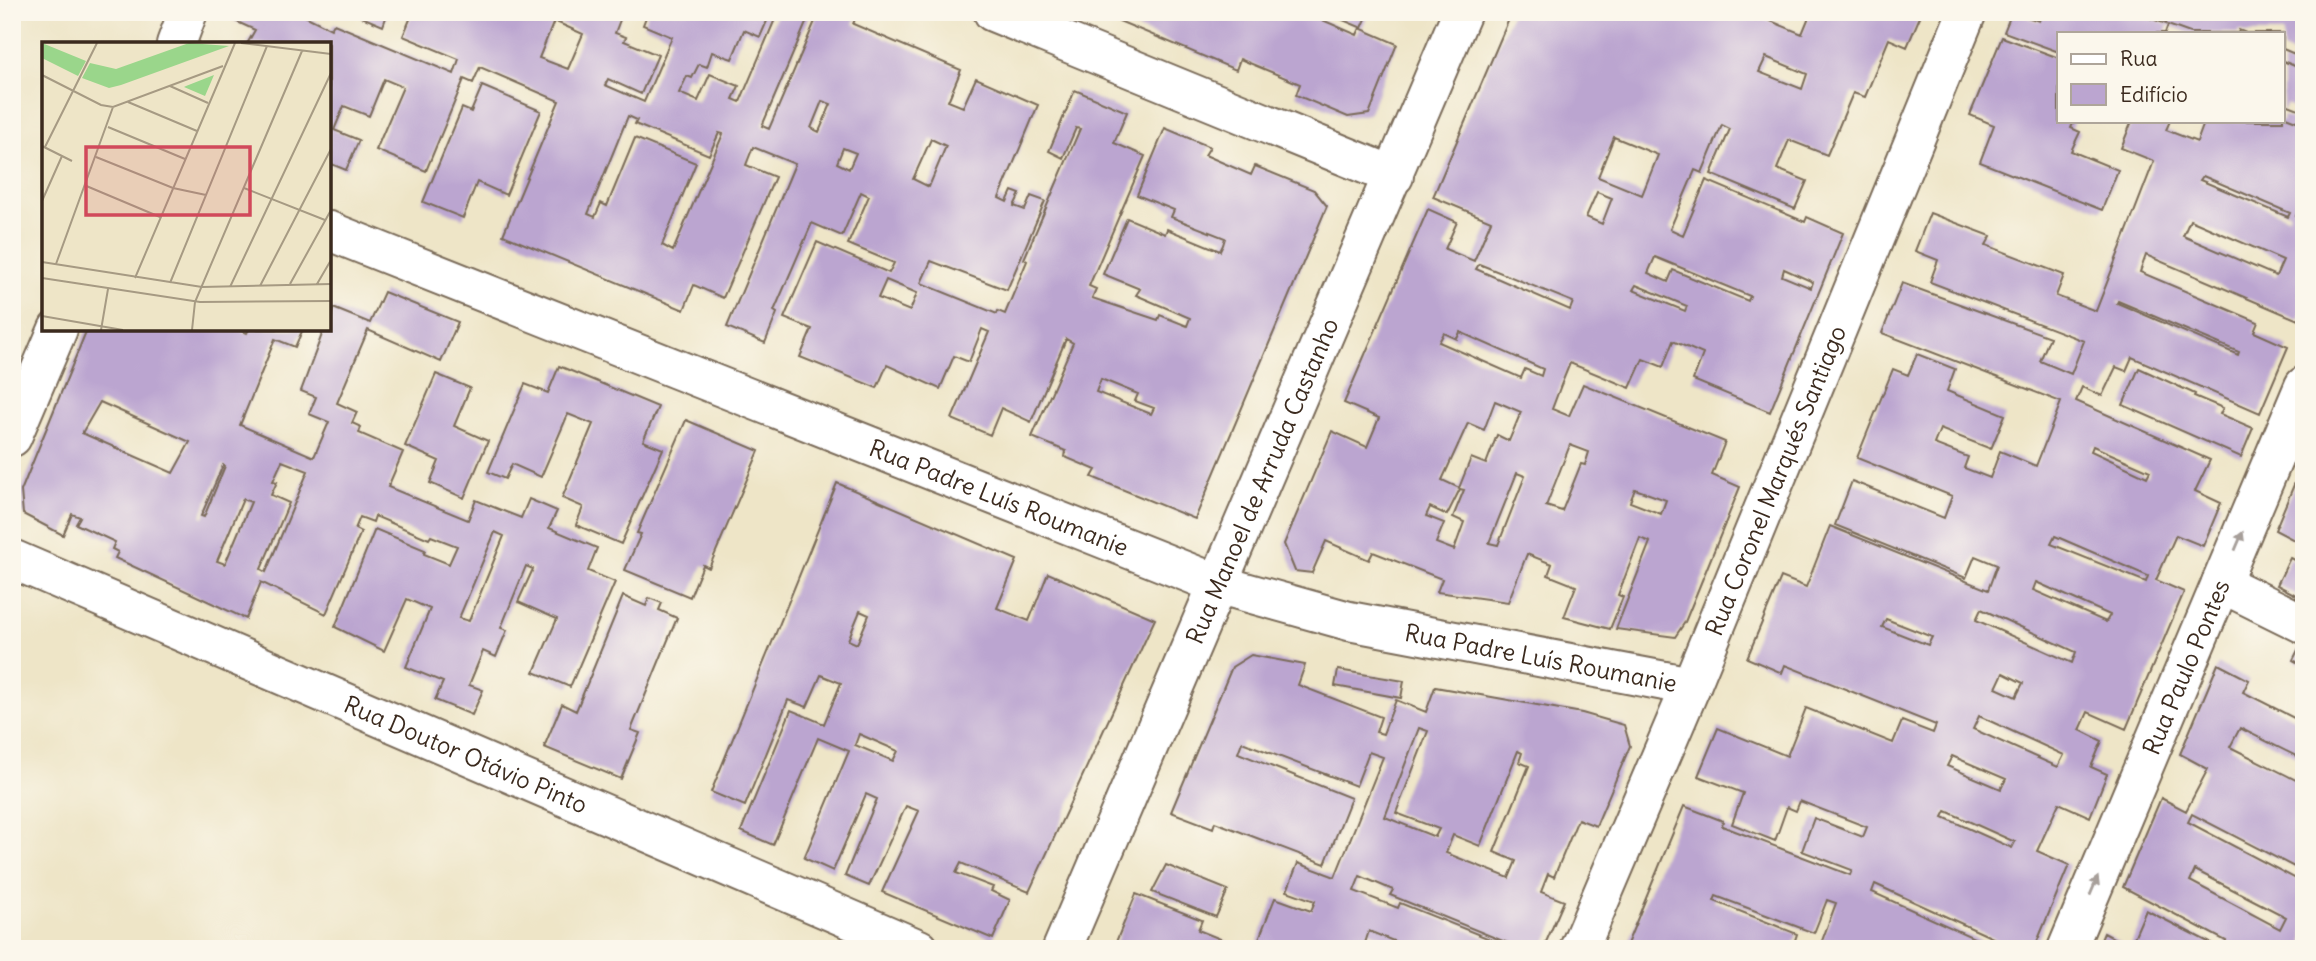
<svg xmlns="http://www.w3.org/2000/svg" width="2316" height="961" viewBox="0 0 2316 961" font-family="Delius,sans-serif">
<style>
.building{fill:#bba5d0;fill-rule:evenodd}
.lines{fill:none;stroke-linecap:round;stroke-linejoin:round}
.street-casing{stroke:#7a6b59;stroke-width:42}
.street{stroke:#fff;stroke-width:38}
.oneway{fill:#a79f9a}
.labels{text-anchor:middle;dominant-baseline:central;stroke-width:6;stroke-linejoin:round;paint-order:stroke}
.street-label{font-size:24px;fill:#3b2a1e;stroke:#fbf7ec}
.inset-road{fill:none;stroke:#a69a83;stroke-width:2}
.view{fill:#d1495b;fill-opacity:0.15;stroke:#d1495b;stroke-width:3.5}
.inset-edge{fill:none;stroke:#3b2a1e;stroke-width:3.5}
</style>
<rect width="100%" height="100%" fill="#fbf7ec"/>
<filter id="ink" filterUnits="userSpaceOnUse"><feTurbulence type="fractalNoise" baseFrequency=".0143" numOctaves="2"/><feDisplacementMap in="SourceGraphic" scale="14" xChannelSelector="R" yChannelSelector="G"/><feConvolveMatrix kernelMatrix="1 2 1 2 8 2 1 2 1" color-interpolation-filters="sRGB"/></filter>
<filter id="wash" filterUnits="userSpaceOnUse"><feTurbulence type="fractalNoise" baseFrequency=".00686" numOctaves="4" result="noise"/><feDisplacementMap in="SourceGraphic" scale="28" xChannelSelector="R" yChannelSelector="G"/><feGaussianBlur stdDeviation="1.57" result="paint"/><feColorMatrix in="noise" values="0 0 0 0 0 0 0 0 0 0 0 0 0 0 0 0 0 1.4 0 .05"/><feComposite in="paint" operator="in"/></filter>
<g filter="url(#wash)">
<rect width="100%" height="100%" fill="#eee5c7"/>
<g id="blocks">
<path class="building" d="M223,12h74l34,17 3,-5 120,50 5,-15 -56,-23 10,-24h210l-8,21 11,4 -2,4 34,14 -17,39 -33,-15 -3,6 39,17 28,-65 -29,-12 5,-13h123l-11,25 -16,-7 -12,29 -20,-7 -5,15 -8,-3 -7,14 -5,-2 -8,17 19,8 12,-27 29,12 -6,13 7,3 38,-90h80l-5,12 108,46 -13,31 15,6 13,-29 62,27 -39,93 8,4 5,-11 8,3 -6,12 11,4 6,-14 14,5 -38,89 -76,-29 -10,22 76,31 1,-3 7,3 22,-53 -3,-2 56,-130 -4,-1 -13,30 -14,-7 26,-61 52,22 -13,31 31,13 -56,130 7,3 -4,9 66,22 2,-5 27,11 3,-8 -54,-23 4,-6 -37,-15 24,-56 38,16 2,-5 53,22 3,-6 2,-7 -54,-21 3,-7 -37,-15 28,-67 45,19 -5,8 46,20 4,-9 59,24 13,16 -132,313 -103,-42 4,-7 -31,-13 1,-6 -34,-14 41,-94 -7,-4 -35,83 -30,-14 -11,27 -38,-16 37,-87 -7,-3 -13,33 -15,-6 -14,33 -53,-24 -10,23 -77,-31 12,-28 -28,-11 33,-76 72,31 5,-10 -46,-19 21,-48 -8,-4 -19,44 -30,-13 -38,88 3,2 -12,30 -38,-16 68,-163 -42,-17 -7,18 29,12 -52,121 -29,-13 -10,25 -181,-75 56,-134 -79,-34 -7,16 -9,-4 -38,92 -50,-21 27,-63 -19,-8 -15,37 -25,-10 -10,24 25,10 -13,30 -17,-7v-119h-82l8,-14 -33,-15zM809,16l7,3 -47,110 -7,-3zM554,21l29,13 -15,35 -29,-11zM822,101l9,3 -12,28 -8,-4zM628,116l9,4 -2,4 74,31 10,-22 4,1 -50,117 -11,-6 34,-82 -61,-25 -28,68 -6,-3 -6,14 -7,-3zM931,139l15,7 -17,41 -16,-8zM843,148l13,5 -7,16 -12,-6zM886,280l31,13 -7,18 -32,-13zM1101,379l37,15 -3,7 19,7 -3,6 -55,-22z
M350,12h38l-5,14z
M1123,12h181l53,23 3,-7 37,16 -28,70 -21,3 -52,-22 4,-11 -60,-25 -4,11 -117,-49z
M1324,12h45l-7,16z
M1512,12h237l53,22 9,-22h111l-15,35 -18,-8 -24,58 -12,-4 -26,62 -38,-15 -12,29 30,12 -12,28 -84,-35 19,-45 -8,-4 -20,48 -7,-3 -25,59 13,6 23,-55 99,42 2,-5 36,16 -73,179 -77,-32 10,-26 -30,-13 -10,26 -20,-8 -13,29 -60,-25 -9,22 -9,24 17,7 14,-32 142,58 -13,33 28,12 -55,135 -10,15 -59,-8 34,-87 -10,-4 -22,57 5,2 -13,32 -46,-12 12,-31 -28,-11 4,-11 -25,-10 -19,48 -71,-10 5,-13 -69,-27 -4,8 -43,-19 -14,32 -17,-2 -11,-27 48,-113 35,16 12,-29 -35,-15 84,-194 29,13 -12,27 29,12 17,-40 -58,-24zM1766,57l41,17 -5,15 -43,-17zM1614,137l44,18 -16,40 -44,-18zM1597,192l15,6 -10,26 -16,-7zM1655,257l95,39 -2,5 -75,-31 -5,12 -20,-9zM1479,264l94,38 -3,8 -94,-41zM1784,269l29,13 -2,6 -29,-12zM1636,285l51,21 -2,5 -52,-21zM1460,332l83,37 -2,7 -16,-7 -4,9 -82,-36 5,-9 13,6zM1495,401l26,11 -12,29 -12,-6 -11,29 -15,-6 -12,30 -17,-8 26,-57 16,7zM1570,445l19,7 -4,13 -4,-1 -19,47 -16,-5zM1517,473l8,3 -27,69 -9,-2zM1460,489l4,1 -11,27 11,5 -10,28 -18,-7 8,-20 -18,-7 4,-9 17,8zM1635,489l31,11 -5,14 -31,-12z
M2012,12l27,9 4,-9h99l-1,3 25,9 4,-12h134v46l-21,-9v-16h-37l-7,-3 -1,3h-48l-22,-8 -3,8h-106v19l-55,-20z
M2002,37l57,21v63h15l-3,7 9,4 -9,19 47,19 -16,40 -122,-48 14,-37 -24,-10z
M2283,61l21,9v41l-18,-7 -3,9z
M482,86l59,25 -35,84 -29,-13 -14,36 -40,-16 39,-94 9,4z
M2283,116l21,8v74l-8,18 8,3v88l-6,13 -152,-65 -6,17 118,50 -4,10 34,15 -28,66 -128,-56 -6,14 -10,-4 -14,29 -20,-9 -6,14 134,59 -15,31 26,12 -18,43 -27,-11 -20,45 28,12 -58,137 -38,-17 -8,18 22,11 -11,26 16,7 -17,43 -31,-14 -22,48 32,14 -35,84h-129l-7,-3 -1,3h-78l17,-46 -9,-3 -13,33 -98,-37 -2,5 83,33 -5,15h-167l59,-143 39,15 -1,5 128,49 2,-5 -50,-19 12,-33 49,19 4,-10 -67,-26 -4,10 -9,-4 -12,34 -43,-17 11,-31 -45,-17 20,-48 69,28 19,-48 87,35 9,-22 31,12 3,-8 -151,-60 -3,8 -35,-15 34,-81 25,10 24,-61 158,64 9,-25 -22,-9 -9,22 -131,-53 17,-44 92,37 8,-22 -95,-38 36,-89 15,6 9,-21 38,15 -8,22 58,24 -14,34 -51,-20 -6,15 34,13 -4,11 26,10 10,-27 36,15 25,-64 -179,-69 20,-50 148,54 -10,24 31,13 13,-33 -154,-59 8,-22 -23,-9 15,-38 61,23 -5,9 78,30 -8,21 40,15 58,-150 -33,-13 11,-27h38l-4,9 31,12 7,-19 -7,-2h86zM2203,176l87,37 -2,4 -88,-37zM2190,220l93,40 -7,16 -93,-40zM2118,301l121,51 -1,3 -121,-52zM2093,446l57,25 -3,6 -56,-26zM2055,536l93,40 -2,6 -95,-38zM2036,582l74,33 -4,7 -73,-32zM1981,609l95,43 -4,11 -96,-43zM1886,619l46,18 -4,8 -46,-18zM2003,673l20,10 -7,14 -20,-9zM1979,716l85,39 -6,12 -85,-38zM1952,756l54,23 -5,10 -54,-23zM1946,811l69,31 -3,6 -69,-31zM1875,884l131,60 -10,4 -124,-56z
M384,292l74,30 -17,40 -73,-32 -31,73 20,9 -5,11 9,4 -2,6 44,19 -15,35 80,33 8,-20 45,18 8,-19 28,12 -8,17 48,20 -9,23 27,11 -45,105 -36,-15 23,-53 -39,-17 15,-33 -7,-3 -25,62 6,2 -11,27 -13,-6 -14,34 14,5 -11,25 -37,-15 8,-18 -37,-15 24,-58 -23,-10 -23,52 -49,-24 40,-98 50,21 -1,4 25,10 8,-18 -26,-10 -2,3 -54,-23 -2,6 -13,-5 -5,12 6,3 -35,82 -65,-32 -15,37 -131,-61 3,-6 -6,-3 3,-7 -39,-18 4,-7 -8,-3 -9,21 -40,-21 -2,-23 66,-162h151l9,4 2,-4h54l-8,18 -20,-8 -35,86 74,32 15,-35 -20,-8 7,-17 -15,-6 23,-62h5l4,-21 37,15zM100,402l90,40 -17,31 -91,-40zM282,461l26,10 -42,101 -5,-3 28,-66 -18,-8 6,-13 -4,-1zM223,465l2,1 -21,51 -3,-1zM243,499l8,3 -26,62 -8,-3zM495,532l9,4 -35,85 -10,-3z
M559,366l99,41 -15,34 20,8 -42,95 -45,-19 7,-18 -21,-9 31,-74 -25,-10 -27,63 -29,-13 -7,15 -17,-7 37,-88 23,9z
M2139,368l56,26 -1,2 29,12 -3,6 33,14 -12,29 -118,-52z
M436,374l34,14 -16,38 34,15 -24,57 -34,-15 9,-22 -34,-15z
M686,420l73,31 -50,117 -6,-3 -13,32 -65,-27 16,-36 -4,-1z
M2304,461v84l-29,-15z
M837,483l180,77 -20,48 32,13 19,-48 107,46 -126,273 -68,-29 -5,10 37,14 -2,4 19,9 -17,39 -111,-47 37,-81 -13,-5 -37,80 -24,-10 32,-77 -11,-5 -33,77 -29,-13 45,-107 -31,-13 -45,107 -32,-14 50,-121 33,14 17,-41 -20,-8 -14,32 -19,-7 -43,106 -34,-14zM860,611l9,4 -12,29 -9,-4zM859,734l39,17 -5,10 -38,-16z
M2290,558l14,7v34l-27,-14z
M623,596l23,10 3,-8 13,5 -3,7 18,8 -46,112 9,3 -19,46 -77,-32 18,-43 14,7z
M2299,648l5,3v15l-11,-6z
M1251,655l54,10 -7,20 83,32 -5,15 7,2 13,-34 30,12 9,-25 147,26 42,12 6,21 -34,80 -18,-7 -24,58 -6,-3 -7,18 23,9 -21,48h-130l-44,-18 -6,18h-85l-20,-8 17,-43 36,13 4,-10 -28,-10 11,-28 37,14 48,-120 -14,-5 -13,34 -114,-44 -4,11 113,45 -26,66 -110,-42 -2,6 -42,-16 61,-145zM1419,728l9,3 -32,82 43,16 -4,8 -50,-20zM1518,751l4,2 -3,9 10,4 -35,86 22,9 -7,17 -63,-25 7,-18 27,11zM1360,876l33,14 -3,5 118,48 -1,3 -107,-43 -2,5 -44,-17z
M2218,664l31,16 -6,12 61,31v37l-64,-32 -10,19 74,37v88l-112,-58 -4,8 116,61v66h-81l3,-8 -103,-54 38,-89 25,13 22,-42 -28,-15zM2195,870l91,47 -6,12 -90,-48z
M1338,670l66,11 -3,17 -66,-12z
M1166,865l62,25 -12,27 -64,-25z
M1136,894l66,26 -4,10 47,19h-132z
M2146,910l76,39h-125l7,-16 26,14z"/>
</g>
</g>
<g filter="url(#ink)">
<use href="#blocks" fill-opacity="0" stroke="#7a6b59" stroke-width="2"/>
<g class="lines">
<defs>
<g id="street">
<path d="M993,12l401,164"/>
<path d="M176,44l12,-32"/>
<path id="s1" d="M329,231l891,354 129,36 342,65"/>
<path d="M12,437l46,-108"/>
<path id="s2" d="M12,559l907,390"/>
<path d="M2221,583l83,41"/>
<path id="s3" d="M1062,949l400,-937"/>
<path id="s4" d="M1579,949l112,-263 276,-674"/>
<path id="s5" d="M2067,949l237,-563"/>
</g>
</defs>
<use href="#street" class="street-casing"/>
<use href="#street" class="street"/>
</g>
<defs><path id="oneway-solid" d="M-6-.8H1V-3.2L6.5 0L1 3.2V.8H-6Z" transform="scale(1.75)"/></defs>
<g class="oneway">
<use href="#oneway-solid" transform="translate(2239 541) rotate(-67)"/>
<use href="#oneway-solid" transform="translate(2094 886) rotate(-67)"/>
</g>
</g>
<g class="labels">
<g class="street-label">
<text stroke="none"><textPath href="#s3" startOffset="509">Rua Manoel de Arruda Castanho</textPath></text>
<text stroke="none"><textPath href="#s4" startOffset="508">Rua Coronel Marqués Santiago</textPath></text>
<text stroke="none"><textPath href="#s1" startOffset="721">Rua Padre Luís Roumanie</textPath></text>
<text stroke="none"><textPath href="#s1" startOffset="1288">Rua Padre Luís Roumanie</textPath></text>
<text stroke="none"><textPath href="#s5" startOffset="306">Rua Paulo Pontes</textPath></text>
<text stroke="none"><textPath href="#s2" startOffset="494">Rua Doutor Otávio Pinto</textPath></text>
</g>
</g>
<g transform="translate(42 42)">
<rect width="289" height="289" fill="#eee5c7"/>
<path d="M0,1l44,18 -8,15 -36,-18zM147,1l40,3 -108,39 -12,3 -27,-10 8,-15 26,6zM172,33l-9,21 -21,-9 2,-1z" fill="#9ad68b"/>
<path class="inset-road" d="M199,1l90,11M0,33l59,30 12,2 110,-41M128,44l38,17M86,60l69,29M66,85l77,32M0,104l30,15M3,105l52,-104M54,115l77,31 33,7M42,143l76,32M202,146l81,32M0,159l20,-45M0,220l160,25 129,-3M14,222l57,-157M0,236l158,24 131,-1M93,236l100,-235M128,241l97,-237M248,242l41,-74M275,242l14,-24M218,244l71,-137M188,245l101,-214M0,274l81,14M59,288l7,-41M150,288l3,-28 107,-251"/>
<path class="view" d="M44,105h164v68h-164z"/>
<rect width="289" height="289" class="inset-edge"/>
</g>
<rect width="2316" height="961" fill="none" stroke="#fbf7ec" stroke-width="42"/>
<rect x="2057" y="32" width="228" height="91" fill="#fbf7ec" stroke="#aea59a" stroke-width="2"/>
<rect x="2071" y="54" width="35" height="10" fill="#ffffff" stroke="#aea59a" stroke-width="2"/>
<text x="2120" y="66" font-size="21" fill="#3b2a1e">Rua</text>
<rect x="2071" y="84" width="35" height="21" fill="#bba5d0" stroke="#aea59a" stroke-width="2"/>
<text x="2120" y="102" font-size="21" fill="#3b2a1e">Edifício</text>
</svg>
